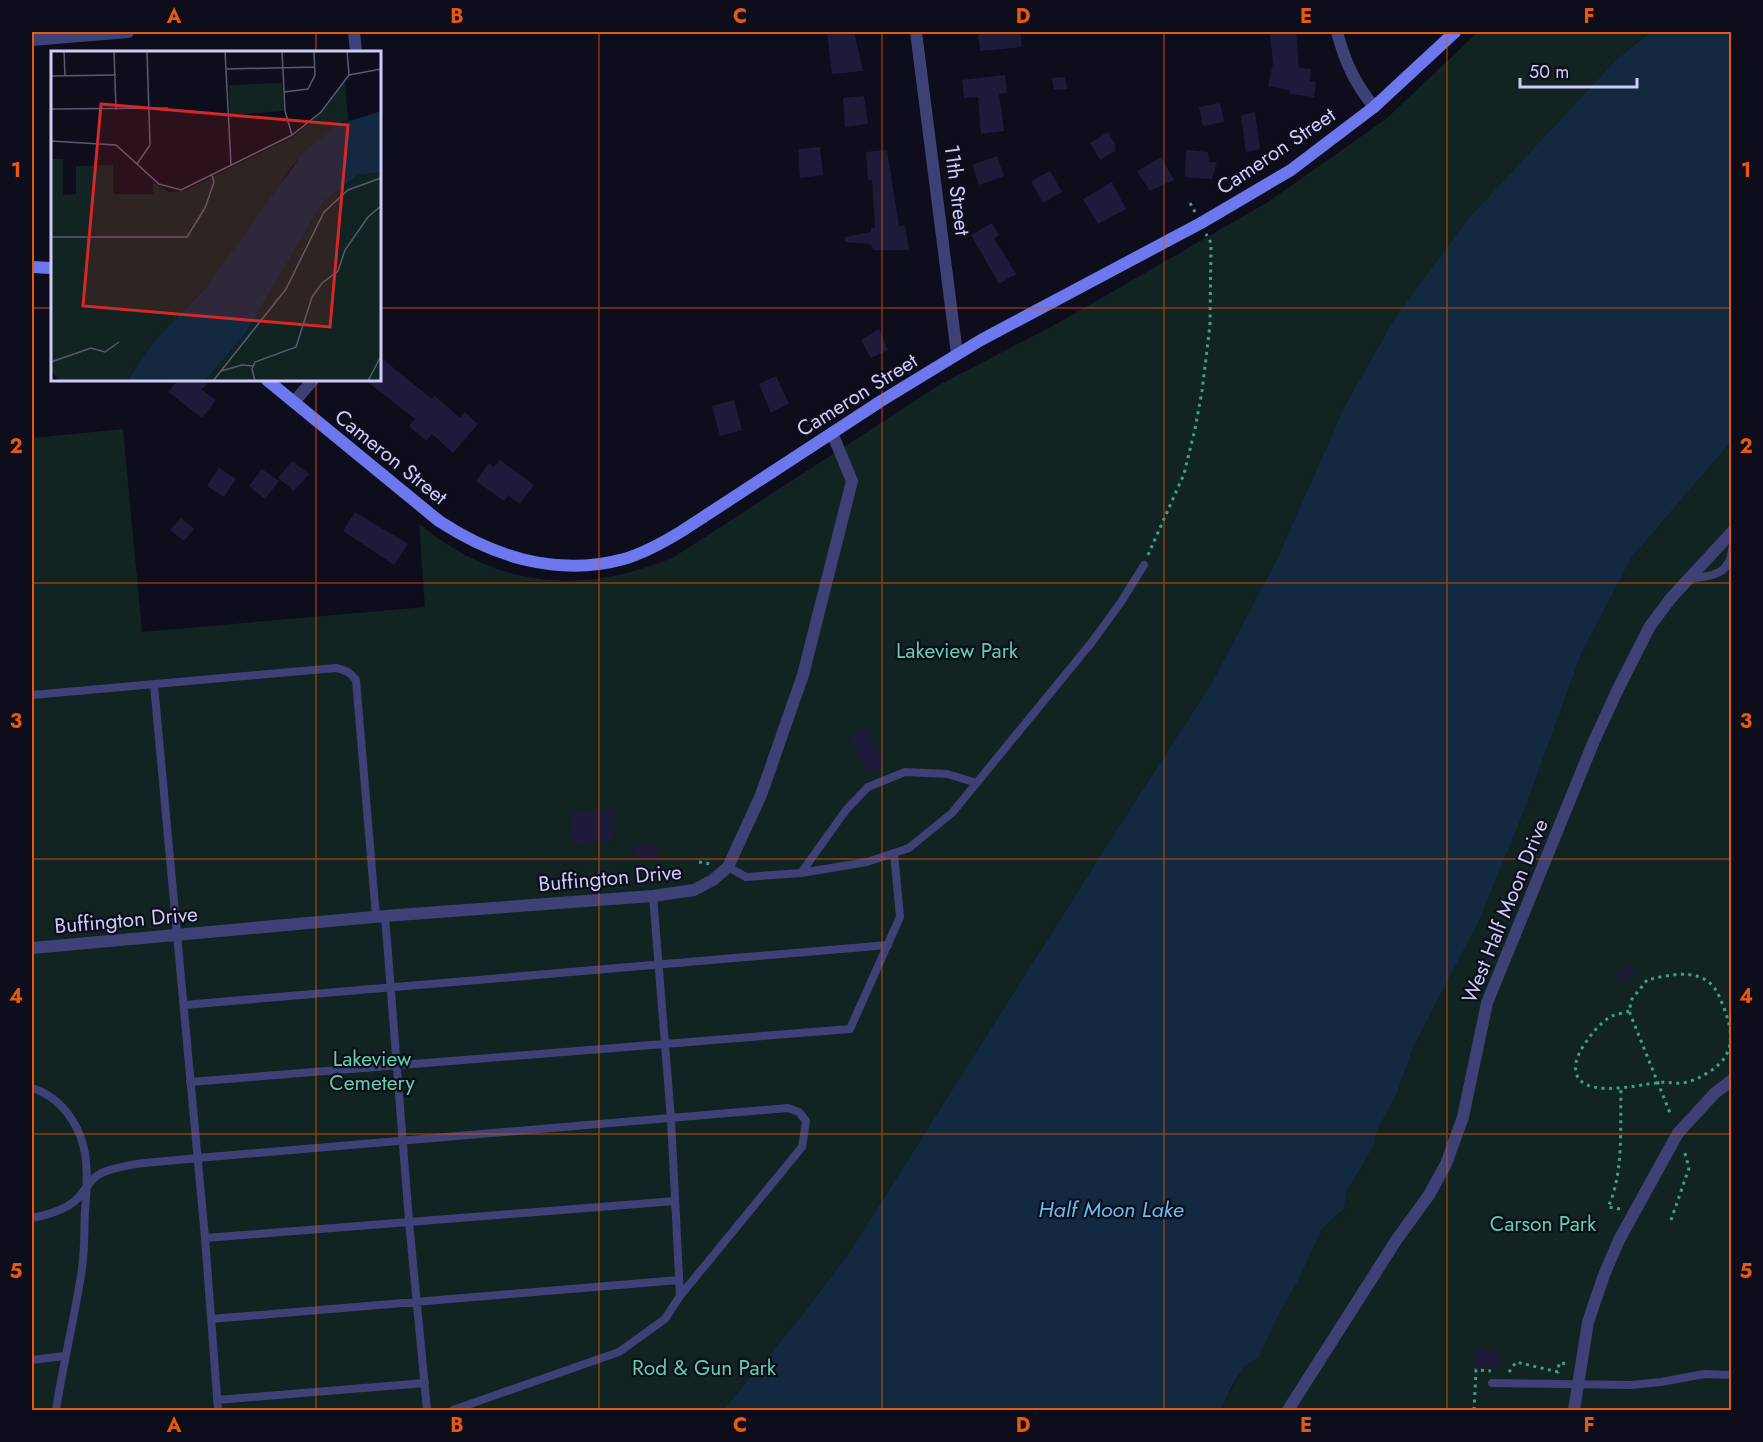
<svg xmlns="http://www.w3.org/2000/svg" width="1763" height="1442" viewBox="0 0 1763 1442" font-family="Jost,sans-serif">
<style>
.green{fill:#112421}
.water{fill:#12293f}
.building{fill:#1e1b3a}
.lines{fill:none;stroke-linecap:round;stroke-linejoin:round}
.path{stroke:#39a18f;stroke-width:3;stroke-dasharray:3 4.5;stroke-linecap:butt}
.service{stroke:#3d4175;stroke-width:8}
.minor{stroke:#3d4175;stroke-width:12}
.secondary{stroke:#6d78ef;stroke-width:12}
.grid{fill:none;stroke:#e8590c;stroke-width:1.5;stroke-opacity:0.55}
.labels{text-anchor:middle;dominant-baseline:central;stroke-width:4.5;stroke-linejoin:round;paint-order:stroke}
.street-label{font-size:21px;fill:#ccccfa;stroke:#0e0d1b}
.park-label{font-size:21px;fill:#61d0a8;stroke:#0e0d1b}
.water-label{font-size:22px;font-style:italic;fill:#65beee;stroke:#0e0d1b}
.inset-road{fill:none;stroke:#5a5974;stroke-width:1.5}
.view{fill:#d62828;fill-opacity:0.15;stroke:#d62828;stroke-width:3}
.inset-edge{fill:none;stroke:#ccccfa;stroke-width:3}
.neatline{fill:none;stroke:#e8590c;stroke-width:2}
.grid-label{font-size:20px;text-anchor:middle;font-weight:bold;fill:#e8590c}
</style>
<rect width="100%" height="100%" fill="#0e0d1b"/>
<path class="green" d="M1478,32h173l-33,26 -225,263 -48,84 -68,154 -66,125 -97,150 -267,422 -49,64 -75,90h-691v-972l91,-9 19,203 283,-25 -6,-83c79,64 162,72 255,33l267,-173 117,-61 210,-121 118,-83z
M1731,442v968h-510l20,-41 39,-57 20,-34 22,-49 22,-20 3,-18 27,-45 2,-13 22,-42 15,-43 67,-129 43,-105 59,-162 50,-95z"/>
<path class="water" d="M1651,32h80v410l-99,115 -50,95 -59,162 -43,105 -67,129 -15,43 -22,42 -2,13 -27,45 -3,18 -22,20 -22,49 -20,34 -22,46c-21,8 -27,33 -37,52h-498l75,-90 49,-64 267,-422 97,-150 66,-125 68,-154 48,-84 75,-102 150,-161z"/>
<path class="building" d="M827,32h27l9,39 -31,3z
M978,32h42l2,15 -42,4z
M1270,32h26l3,36 12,1 -1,12 6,1 -2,15 -24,-3v-4l-22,-4 5,-23z
M1005,75l2,18 -8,1 5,37 -23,3 -3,-37 -14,1 -2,-18z
M1065,77l2,12 -13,1 -2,-12z
M864,96l4,28 -23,3 -2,-29z
M1220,103l4,19 -21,4 -4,-19z
M1255,112l5,37 -14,3 -5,-37z
M1108,132l7,12v7l-15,9 -10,-17z
M820,147l3,28 -23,3 -2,-29z
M887,150l12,76h6l4,24h-36l-2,-6 -26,-2v-5l26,-5v-4h4l-3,-48h-4l-2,-28z
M1186,150l22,2 1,10h8l-5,17 -27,-2z
M997,156l7,20 -25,9 -7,-20z
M1161,157l13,23 -24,11 -13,-20z
M1050,171l12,21 -19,11 -12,-22z
M1112,182l14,27 -28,15 -15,-25z
M992,223l7,12 -5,3 22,36 -17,10 -28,-49z
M879,329l9,21 -17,8 -10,-18z
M380,357l52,42 3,-3 25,22 5,-6 13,12 -25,29 -21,-19 -6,7 -17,-15 6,-7 -50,-39h15z
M776,376l13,27 -18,10 -12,-29z
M178,380h32l-8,10 14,10 -14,18 -34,-26z
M734,400l8,30 -22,6 -8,-30z
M500,460l34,25 -14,19 -12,-9 -4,6 -28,-20 13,-18 5,4z
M292,461l17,13 -15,17 -16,-13z
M219,468l17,11 -12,18 -17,-11z
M262,469l17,12 -14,18 -16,-13z
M355,512l53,32 -14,21 -51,-34z
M181,518l13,11 -10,12 -14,-11z
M866,729l19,36 -15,8 -20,-35z
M614,809l-1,31 -40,5 -2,-33z
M657,845v14l-20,1 -4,-14z
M1628,964l7,10 -13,9 -7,-9z
M1474,1350l27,1v16h-28z"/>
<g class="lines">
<path class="path" d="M1190,203l5,9
M1148,555l36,-81 11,-45 7,-38 8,-66 1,-82 -5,-9
M699,862l12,2
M1629,1011c-5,2 -12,3 -17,5 -13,6 -34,33 -36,47 -6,39 60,22 80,20 9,-2 18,1 27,0 11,-2 20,-7 29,-13 28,-19 19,-47 7,-74 -13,-30 -47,-22 -72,-16l-15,19 -3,12 41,102
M1620,1209l-12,-2c16,-33 12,-82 13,-118
M1671,1220l18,-52 -5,-18
M1509,1372l7,-10 42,10 1,-9 10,1
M1474,1410l2,-40 15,1"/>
<path class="service" d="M1688,579c21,-2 43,-4 44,-30
M154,685l51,553 13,172
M32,695l304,-27c9,2 14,4 20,12l20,237
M728,867l18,10 55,-4 66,-11 42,-14 43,-35 140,-171 29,-40 23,-37
M801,873l45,-63 22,-23 37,-15 42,2 30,9
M653,896l18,223 9,177
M385,916l24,305 18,189
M184,1005l704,-60
M190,1082l660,-53 50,-112 -6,-64
M32,1088c23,7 41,27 49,50 8,22 6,49 4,73 -1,21 0,43 -4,64 -7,45 -18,90 -25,135
M32,1218c15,-3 35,-8 46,-20 8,-9 14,-22 26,-26 29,-11 64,-10 93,-14l591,-50 11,4 7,9 -4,26 -122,149 -15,23 -46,33 -166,58
M205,1238l470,-37
M211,1319l468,-39
M32,1360l32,-4
M1492,1383l139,2 30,-3 43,-8 28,1
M217,1400l208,-17"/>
<path class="minor" d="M354,32l2,20
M916,32l41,322
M1337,32c8,30 17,50 37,75
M32,40l96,-8
M294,402l19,-22
M32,948l353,-32 268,-20 41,-6 19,-10 15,-13 33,-72 42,-120 49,-194 -20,-48
M1288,1410l109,-171 32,-44 17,-31 17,-47 24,-114 107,-262 24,-52 32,-63 21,-28 61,-66
M1574,1410l14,-88 16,-47 15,-35 59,-107 37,-40 17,-13"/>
<path class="secondary" d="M32,267l20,1
M267,380l172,141c55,36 119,56 185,38 21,-6 40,-17 58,-28l199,-130 100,-61 220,-117 90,-53 83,-63 81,-75"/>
</g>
<path class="grid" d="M316,32v20M599,32v1378M882,32v1378M1164,32v1378M1447,32v1378M32,308h20M380,308h1352M316,380v1030M32,583h1700M32,859h1700M32,1134h1700"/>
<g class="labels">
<g class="street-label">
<text transform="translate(1276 151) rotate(-34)">Cameron Street</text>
<text transform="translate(957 190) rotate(83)">11th Street</text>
<text transform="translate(857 395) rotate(-32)">Cameron Street</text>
<text transform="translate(391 457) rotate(39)">Cameron Street</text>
<text transform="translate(610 878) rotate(-5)">Buffington Drive</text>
<text transform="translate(1505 911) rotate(-68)">West Half Moon Drive</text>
<text transform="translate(126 920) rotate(-5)">Buffington Drive</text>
</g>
<g class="park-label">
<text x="957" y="651">Lakeview Park</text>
<text x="372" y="1059">Lakeview<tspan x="372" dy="24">Cemetery</tspan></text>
<text x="1543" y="1224">Carson Park</text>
<text x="704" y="1368">Rod &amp; Gun Park</text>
</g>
<g class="water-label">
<text x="1111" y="1209">Half Moon Lake</text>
</g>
</g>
<g transform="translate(51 51)">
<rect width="330" height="330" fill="#0e0d1b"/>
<path d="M294,30l3,39 -11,5 -45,41 -30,48 -58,76 -50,51 -27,40h-68l-8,-10v-212h12v36l13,-1v-28l37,-1v29h40v-12l16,10 15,-1 109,-54 32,-28zM231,32l2,28 -54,4 -1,-30zM330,121v209h-176l40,-47 78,-132 35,-27z" fill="#112421"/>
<path d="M330,60v61l-23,3 -35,27 -78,132 -40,47h-78l27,-40 50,-51 100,-138 33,-27z" fill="#12293f"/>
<path class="inset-road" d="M13,0l1,25M63,0l2,59M174,0l6,114M231,0l3,60 7,24M296,0l2,24M176,18l88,-2M0,25l65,-1M233,41l24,-3 7,-14 -1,-24M0,58l117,-1M0,90l65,4 43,39 22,6 111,-55 29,-23 28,-37 32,-6M86,113l13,-19 -3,-94M0,186h136l18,-29 9,-26 -2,-7M0,311l40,-14 14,4 14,-10M170,320l21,-6 11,1M162,330l73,-92 38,-77 24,-22 33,-12M204,330l-3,-12 3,-7 41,-15 16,-50 10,-14 16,-12 7,-21 23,-33 13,-11M317,330l13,-25"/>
<path class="view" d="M50,53l247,21 -18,202 -247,-21z"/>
<rect width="330" height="330" class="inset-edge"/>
</g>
<rect width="1763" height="1442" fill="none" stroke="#0e0d1b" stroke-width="66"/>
<path d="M1520 78v9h117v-9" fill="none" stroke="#ccccfa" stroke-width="3"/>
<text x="1529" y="78" font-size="18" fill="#ccccfa" stroke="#0e0d1b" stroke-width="4.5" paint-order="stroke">50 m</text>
<rect x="33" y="33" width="1697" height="1376" class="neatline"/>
<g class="grid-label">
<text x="174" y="23">A</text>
<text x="457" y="23">B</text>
<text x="740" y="23">C</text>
<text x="1023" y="23">D</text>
<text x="1306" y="23">E</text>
<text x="1589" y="23">F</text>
<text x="16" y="177">1</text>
<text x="1746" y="177">1</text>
<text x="16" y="453">2</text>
<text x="1746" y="453">2</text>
<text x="16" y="728">3</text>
<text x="1746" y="728">3</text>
<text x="16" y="1003">4</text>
<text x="1746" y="1003">4</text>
<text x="16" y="1278">5</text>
<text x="1746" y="1278">5</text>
<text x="174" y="1432">A</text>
<text x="457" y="1432">B</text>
<text x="740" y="1432">C</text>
<text x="1023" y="1432">D</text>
<text x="1306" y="1432">E</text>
<text x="1589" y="1432">F</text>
</g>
</svg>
